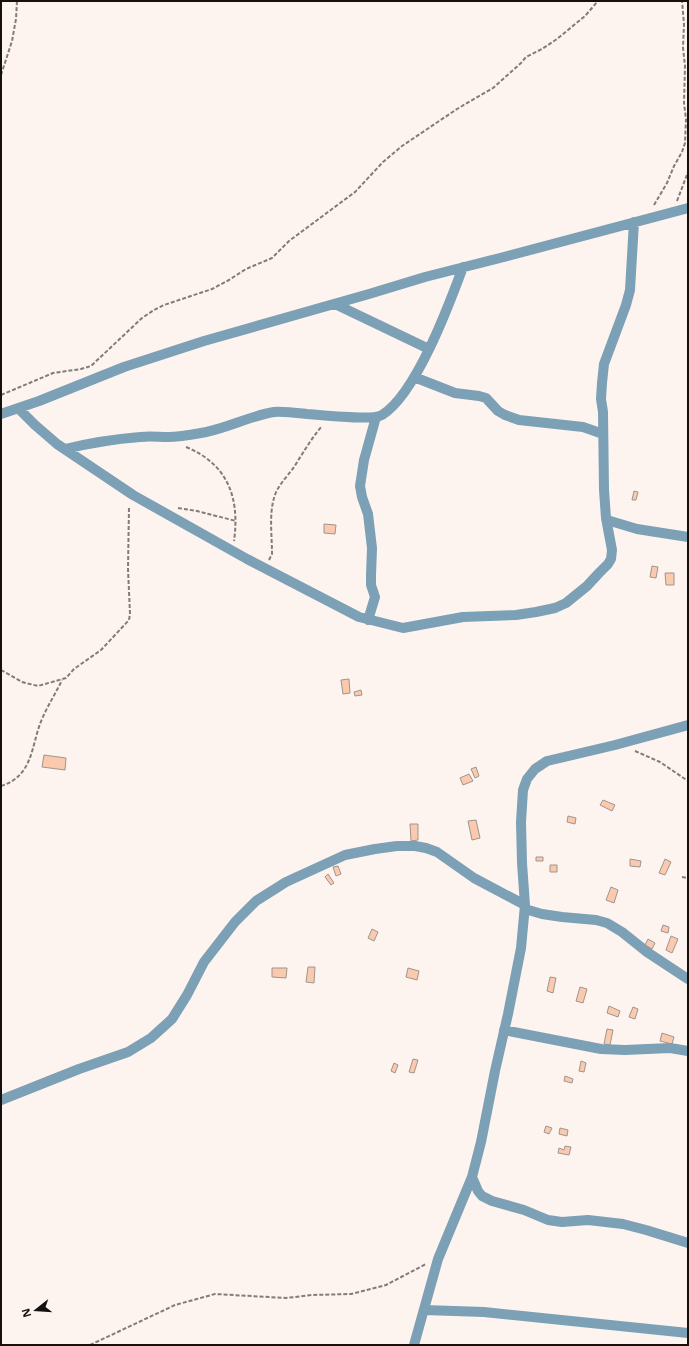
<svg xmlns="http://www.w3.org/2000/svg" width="689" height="1346" viewBox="0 0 689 1346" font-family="'Open Sans',sans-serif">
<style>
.building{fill:#fac9ae;stroke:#9e9590}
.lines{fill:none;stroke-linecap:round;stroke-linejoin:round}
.path{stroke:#827b78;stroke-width:2;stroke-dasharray:4 2;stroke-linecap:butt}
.minor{stroke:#7ca0b5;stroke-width:10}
</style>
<rect width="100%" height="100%" fill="#fef4ef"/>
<path class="building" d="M634,491l4,1 -2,8h-4z
M324,524l12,1 -1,9 -11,-1z
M652,566l6,1 -2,11 -6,-1z
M665,573h9v12h-8z
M349,679l1,14 -7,1 -2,-14z
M361,690l1,5 -7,1 -1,-4z
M44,755l22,3 -1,12 -23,-3z
M476,767l3,9 -4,2 -4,-9z
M469,774l4,7 -10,4 -3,-7z
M603,800l12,5 -3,6 -12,-6z
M568,816l8,2 -1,6 -8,-2z
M476,820l4,18 -8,2 -4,-19z
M410,824h8v16l-7,1z
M536,857h7v4h-7z
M630,859l11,2 -1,6 -10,-1z
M665,859l6,3 -6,13 -6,-2z
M550,865h7v7h-7z
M338,866l3,8 -5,2 -3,-9z
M328,874l6,9 -3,2 -6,-8z
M611,887l7,3 -4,13 -8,-3z
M663,925l6,2 -1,6 -7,-2z
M372,929l6,3 -4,9 -6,-3z
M671,936l7,3 -6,14 -6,-3z
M648,939l7,4 -3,6 -7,-4z
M308,967h7l-1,16 -8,-1z
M272,968h15l-1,10 -14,-1z
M408,968l11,3 -2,9 -11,-3z
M550,977l6,1 -3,15 -6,-2z
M580,987l7,2 -4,14 -7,-2z
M609,1006l11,5 -2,6 -11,-4z
M633,1007l5,2 -3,10 -6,-2z
M607,1029l6,1 -3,15 -6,-1z
M662,1033l12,4 -2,7 -12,-3z
M413,1059l5,1 -4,13 -5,-1z
M581,1061l5,2 -2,9 -5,-1z
M394,1063l4,2 -3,8 -4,-2z
M565,1076l8,3 -1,4 -8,-2z
M546,1126l6,2 -3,6 -5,-2z
M560,1128l8,2 -1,6 -8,-2z
M565,1146l6,1 -2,8 -11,-2 1,-5 5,2z"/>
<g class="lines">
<path class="path" d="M1,75l11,-34 4,-22 1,-18
M677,201l11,-29
M654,205l13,-22 7,-17 8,-14 3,-9 1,-24 -2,-16 1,-37 -2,-18 1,-24 -2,-23
M1,395l52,-22 28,-4 10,-3 51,-48 12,-8 10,-5 48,-16 17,-9 17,-11 26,-11 17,-17 66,-49 28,-30 19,-16 55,-37 36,-21 28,-25 5,-6 16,-8 15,-10 28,-23 13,-15
M186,447c42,17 54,51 48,94
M178,508l19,3 39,10
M269,560l3,-6c0,-18 -3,-39 2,-56 3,-12 13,-21 20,-31 9,-14 17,-28 28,-41
M1,670l21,12 16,4 28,-8 8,-9 27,-19 28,-30 1,-6 -2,-45 1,-63
M635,751l25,11 28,19
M1,786c33,-10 30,-42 41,-67 6,-14 14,-26 20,-39
M682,877l6,1
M90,1345l85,-40 40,-11 71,4 26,-3 39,-1 35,-9 40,-21"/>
<path class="minor" d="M335,304l94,45
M414,377l41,16 24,3 7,2 12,13 7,4 14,5 64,7 20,7
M18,408l17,17 22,19 76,51 114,64 112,58 44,11 60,-11 53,-2 20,-3 19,-4 11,-5 21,-17 12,-13 9,-9 3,-5 1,-9 -6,-32 -2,-28 -1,-78 -2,-13 1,-16 2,-19 22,-59 4,-15 4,-68
M1,414l38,-13 85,-34 80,-26 165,-47 56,-17 75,-19 188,-50
M65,449c25,-6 50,-10 75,-12 9,-1 19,0 28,0 11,0 22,-2 33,-4 25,-4 48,-17 73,-21 7,-1 24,1 33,2 14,1 65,7 75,1 34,-21 67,-110 81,-148
M607,520l30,9 51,8
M368,620l7,-23 -4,-12v-10l1,-27 -4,-34 -6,-17 -2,-11 4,-26 12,-43
M525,909l17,5 20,3 34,3 11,3 15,9 25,20 41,27
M504,1030l97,19 24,1 45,-2 18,3
M1,1100l78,-31 49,-17 23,-14 21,-19 15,-24 17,-33 31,-40 21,-21 30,-19 59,-27 30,-6 22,-3h18l11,2 11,4 37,26 51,27
M472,1177l6,14 4,5 10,5 32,9 24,10 14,2 26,-2 35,4 23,6 42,13
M424,1310l60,2 204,21
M414,1345l24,-86 34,-82 9,-35 14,-71 13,-57 13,-66 4,-43 -3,-42 -1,-41 2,-32 4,-11 8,-10 12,-8 68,-16 73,-20"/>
</g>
<rect width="689" height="1346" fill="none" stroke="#13100e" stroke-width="4"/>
<g transform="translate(36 1310) rotate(253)" stroke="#fef4ef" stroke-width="3" paint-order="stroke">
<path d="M0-3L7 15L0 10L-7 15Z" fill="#13100e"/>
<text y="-6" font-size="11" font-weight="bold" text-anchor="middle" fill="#13100e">N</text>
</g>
</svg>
